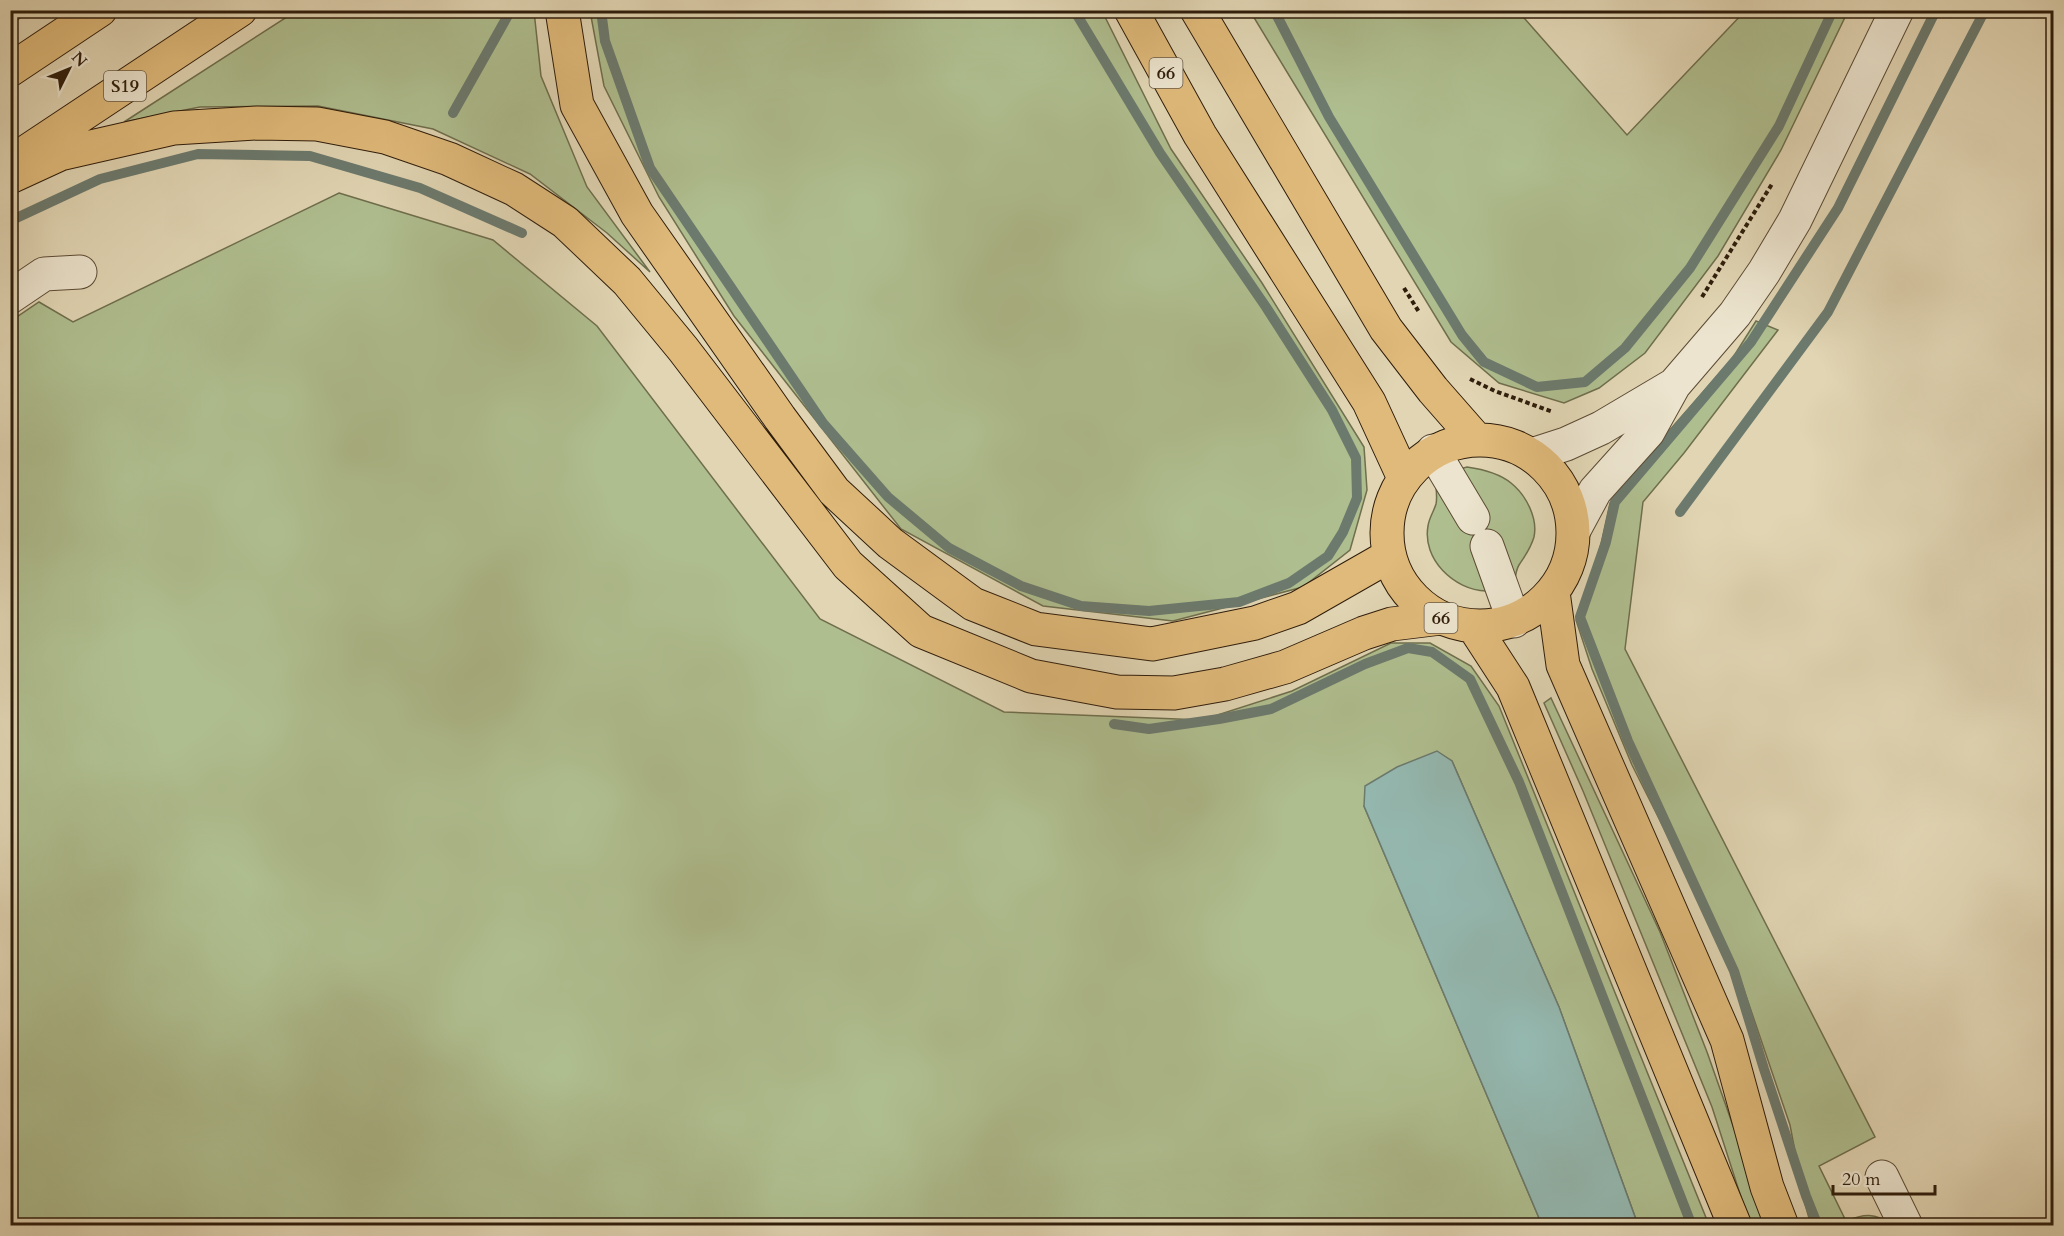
<svg xmlns="http://www.w3.org/2000/svg" width="2064" height="1236" viewBox="0 0 2064 1236" font-family="Cardo,serif">
<style>
.green{fill:#afbe8f;stroke:#6f6e4d;stroke-width:1.5}
.water{fill:#94b8b0;stroke:#6c7a6e;stroke-width:1.5}
.lines{fill:none;stroke-linecap:round;stroke-linejoin:round}
.stream{stroke:#6c7a6e;stroke-width:10}
.minor-casing{stroke:#5c4b35;stroke-width:35}
.major-casing{stroke:#2f1d0b;stroke-width:35}
.highway-casing{stroke:#2f1d0b;stroke-width:35}
.path{stroke:#2f1d0b;stroke-width:4;stroke-dasharray:4.5 3;stroke-linecap:butt}
.minor{stroke:#ece4ce;stroke-width:33}
.major{stroke:#e0ba7a;stroke-width:33}
.highway{stroke:#e0ba7a;stroke-width:33}
.labels{text-anchor:middle;dominant-baseline:central;stroke-width:4.5;stroke-linejoin:round;paint-order:stroke}
.shield{fill:#ece4ce;stroke:#685946;stroke-width:1.5}
.shield-label{font-size:18px;font-weight:bold;fill:#2f1d0b}
</style>
<rect width="100%" height="100%" fill="#e1d5b3"/>
<filter id="stains"><feTurbulence type="fractalNoise" baseFrequency=".00333" numOctaves="4"/><feColorMatrix values="0 0 0 0 .2 0 0 0 0 .09 0 0 0 0 .02 0 0 0 .5 -.17"/></filter>
<radialGradient id="worn" r=".72"><stop offset=".6" stop-color="#630" stop-opacity="0"/><stop offset="1" stop-color="#630" stop-opacity=".3"/></radialGradient>
<path class="green" d="M296,11h238l7,65 46,111 63,85 -43,-39 -77,-59 -97,-45 -115,-23 -118,1 -76,15z
M590,11h512l69,138 91,134 102,164 3,43 -17,60 -47,37 -130,34 -130,-15 -142,-77 -167,-213 -75,-119 -55,-111z
M1250,11h268l109,124 118,-124h103l-67,139 -63,106 -73,97 -46,35 -35,15 -65,-20 -48,-41z
M339,193l154,47 104,86 223,293 184,93 198,8 90,-29 99,-48h39l41,23 28,40 210,519h-71l-79,-218 -107,-246 -15,-9 -73,54 178,419 -1531,1v-905l28,-19 34,20z
M1756,321l22,9 -94,123 -41,49 -18,147 250,488 -56,29 27,55c17,-7 30,-9 44,4h-79l-6,-21 -15,-79 -49,-144 -109,-216 -40,-96 -16,-49 12,-31 13,-45 9,-41 15,-22 107,-122z
M1467,467c14,2 33,7 44,16 15,12 27,35 23,54 -4,13 -8,17 -15,28 -4,6 -4,16 -5,23 -9,1 -19,4 -28,3 -32,-1 -64,-32 -58,-65 1,-8 6,-15 8,-22 2,-9 -1,-20 -1,-28z
M1551,698l109,234 47,120 61,173h-18l-38,-118 -129,-316 -39,-88z"/>
<path class="water" d="M1437,751l15,10 107,246 79,218h-96l-178,-419 1,-20 32,-19z"/>
<g class="lines">
<path class="stream" d="M601,10l4,31 45,127 173,255 65,74 61,51 72,38 60,20 68,5 90,-9 50,-19 39,-27 15,-24 14,-34 -1,-40 -24,-48 -66,-103 -106,-154 -86,-143
M1274,10l55,107 133,218 22,27 53,25 48,-5 40,-34 65,-80 89,-142 54,-116
M10,20l14,-10
M453,113l58,-103
M10,221l90,-42 98,-25 112,2 110,32 102,45
M1680,512l148,-200 157,-302
M1114,724l35,5 70,-10 52,-10 94,-45 43,-16 24,4 38,27 49,103 173,444
M1818,1226l-12,-30 -42,-127 -30,-98 -106,-230 -48,-124 26,-75 9,-40 136,-160 87,-134 98,-198"/>
<defs>
<path id="minor" d="M10,297l34,-23 36,-2
M1433,451l40,67
M1532,455l34,-11 35,-16 71,-42
M1574,530l21,-39 53,-59 26,-47 61,-71 29,-42 31,-52 102,-210
M1487,546l27,75
M1882,1177l24,49"/>
<path id="major" d="M1131,10l69,125 169,267 35,76
M1197,10l189,319 47,61 43,49
M1387 533a93 93 0 1 1 186 0a93 93 0 1 1-186 0Z
M1553,592l10,73 164,375 40,147 15,39
M1474,627l39,60 222,539"/>
<path id="highway" d="M562,10l15,95 60,109 143,204 54,73 56,52 83,61 63,25 116,15 103,-21 43,-15 91,-52
M10,70l90,-60
M20,156l220,-146
M10,177l50,-23 114,-26 83,-5 60,1 68,13 64,22 65,30 51,33 62,59 56,68 165,216 73,66 110,45 86,16 57,1 51,-9 60,-17 79,-34 28,-9 49,-6"/>
</defs>
<use href="#minor" class="minor-casing"/>
<use href="#major" class="major-casing"/>
<use href="#highway" class="highway-casing"/>
<path class="path" d="M1404,288l15,24
M1702,297l70,-113
M1470,379l25,12 58,21"/>
<use href="#minor" class="minor"/>
<use href="#major" class="major"/>
<use href="#highway" class="highway"/>
</g>
<g class="labels">
<g class="shield">
<rect x="1149.5" y="58" width="33" height="30" rx="4.5"/>
<rect x="104" y="71" width="42" height="30" rx="4.5"/>
<rect x="1424.5" y="603" width="33" height="30" rx="4.5"/>
</g>
<g class="shield-label">
<text x="1166" y="73">66</text>
<text x="125" y="86">S19</text>
<text x="1441" y="618">66</text>
</g>
</g>
<rect width="2064" height="1236" fill="none" stroke="#e1d5b3" stroke-width="36"/>
<rect x="12" y="12" width="2040" height="1212" fill="none" stroke="#2f1d0b" stroke-width="3"/>
<rect x="18" y="18" width="2028" height="1200" fill="none" stroke="#2f1d0b" stroke-width="1.5"/>
<g transform="translate(69 69) rotate(47)" stroke="#ece4ce" stroke-width="4.5" paint-order="stroke">
<path d="M0-4.5L10 22L0 15L-10 22Z" fill="#2f1d0b"/>
<text y="-9" font-size="16" font-weight="bold" text-anchor="middle" fill="#2f1d0b">N</text>
</g>
<path d="M1833 1185v9h102v-9" fill="none" stroke="#2f1d0b" stroke-width="3"/>
<text x="1842" y="1185" font-size="18" fill="#2f1d0b" stroke="#ece4ce" stroke-width="4.5" paint-order="stroke">20 m</text>
<rect width="100%" height="100%" filter="url(#stains)"/>
<rect width="100%" height="100%" fill="url(#worn)"/>
</svg>
